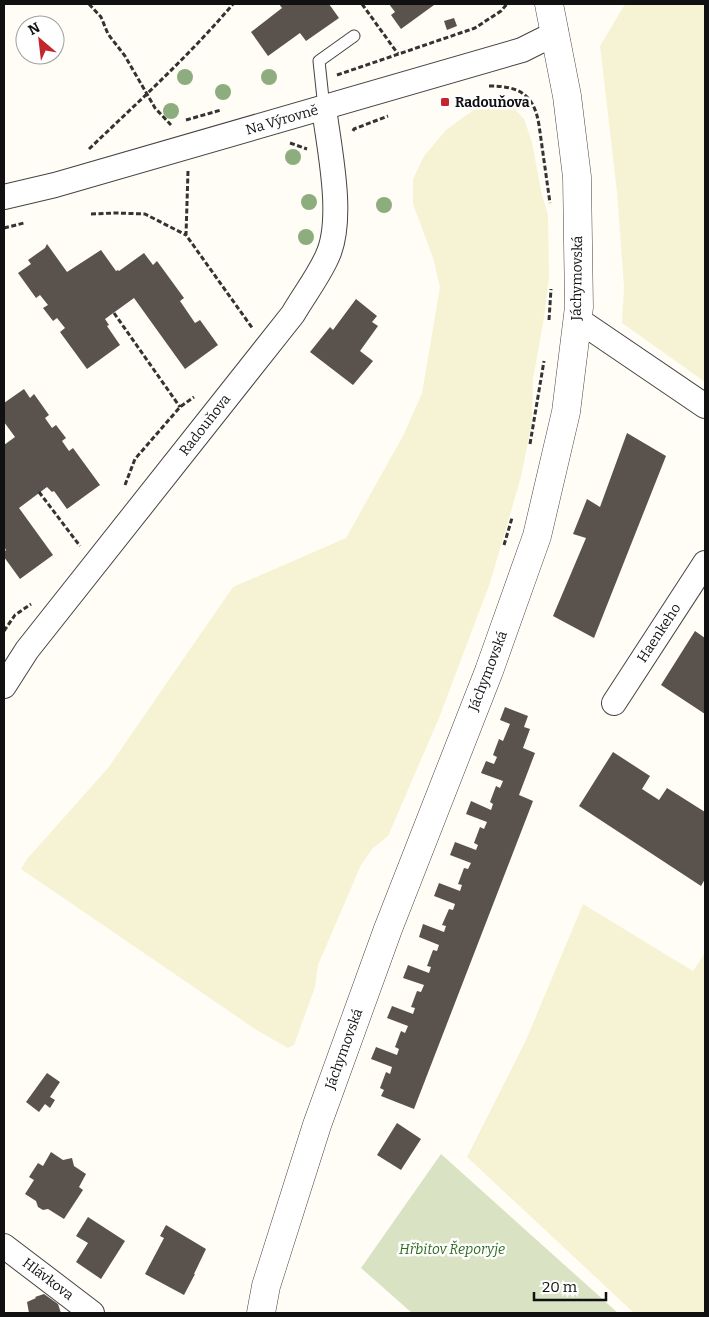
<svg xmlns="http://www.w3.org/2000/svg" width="709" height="1317" viewBox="0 0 709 1317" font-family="Bitter,serif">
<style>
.farmland{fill:#f6f3d4}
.cemetery{fill:#d9e3c4}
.building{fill:#5a524d}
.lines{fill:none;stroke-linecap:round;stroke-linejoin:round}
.service-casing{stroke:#444;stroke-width:13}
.minor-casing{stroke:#444;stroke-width:26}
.tertiary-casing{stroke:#444;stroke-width:29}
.path{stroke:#333;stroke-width:3;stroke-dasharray:5 2.5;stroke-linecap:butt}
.service{stroke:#fff;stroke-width:11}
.minor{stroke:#fff;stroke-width:24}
.tertiary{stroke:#fff;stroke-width:28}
.tree{fill:#8dad7f}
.poi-dot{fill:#c4262e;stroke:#fff;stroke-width:2}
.labels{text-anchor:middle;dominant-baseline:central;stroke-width:5;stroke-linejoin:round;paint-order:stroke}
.poi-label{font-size:14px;font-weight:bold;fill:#111;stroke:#fff;text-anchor:start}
.street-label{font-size:14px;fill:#111;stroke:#fff}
.park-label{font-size:14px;font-style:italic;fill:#2f6b1f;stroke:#fff}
</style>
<rect width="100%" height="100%" fill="#fffdf5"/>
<path class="farmland" d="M625,4h80v378l-83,-59 2,-36 -7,-95 -17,-146z
M497,101l14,4 13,14 8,23 9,49 7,24 1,62 -5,41 -11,61 -1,43 -11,55 -31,106 -51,135 -51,118 -16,13 -11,16 -43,100 -3,22 -21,58 -6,3 -30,-17 -237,-162 6,-10 81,-91 125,-181 113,-49 58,-104 18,-41 18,-106 -7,-29 -20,-54v-25l11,-23 22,-26 33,-24z
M583,904l110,67 12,-18v360h-71l-167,-156 59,-117z"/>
<path class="cemetery" d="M441,1154l177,159h-206l-51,-45z"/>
<path class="building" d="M279,4h50l10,14 -33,23 -6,-8 -32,23 -17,-24 31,-24z
M389,4h44l1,1 -33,24 -10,-14 4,-3z
M454,18l3,8 -10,4 -3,-9z
M47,244l20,28 34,-22 15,21 2,-1 1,1 25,-18 9,12 4,-4 27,37 -4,3 15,22 5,-3 18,25 -33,24 -51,-71 -29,21 4,6 -2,1 13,19 -33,24 -27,-37 5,-4 -8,-10 -4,3 -10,-13 5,-3 -8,-10 -4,3 -18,-25 13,-9 -3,-4 17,-12z
M356,299l21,17 -5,6 6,4 -18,25 13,10 -20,24 -43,-33 20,-25 3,3z
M24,389l6,9 4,-4 15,21 -4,3 7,10 4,-3 10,13 -4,3 7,10 4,-3 27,37 -33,24 -13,-18 -2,1 -5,-5 -28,21 34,47 -33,24 -16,-22v-5l2,-2 -2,-3v-102l11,-8 -11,-15v-19z
M627,433l39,23 -72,182 -41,-22 33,-78 -13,-4 14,-35 13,8z
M695,631l10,7v76l-44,-29z
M505,707l23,9 -4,11 6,2 -7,19 12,5 -16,42 14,6 -119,308 -33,-13 3,-6 -4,-2 6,-16 4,2 2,-7 -21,-8 5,-12 21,8 2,-6 -4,-2 6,-16 4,2 3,-7 -21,-8 5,-12 21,8 2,-6 -4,-1 6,-16 4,1 3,-7 -21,-7 5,-13 21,8 2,-6 -4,-1 6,-16 4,1 2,-6 -20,-8 4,-13 21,8 2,-6 -4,-1 7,-16 4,1 2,-6 -21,-8 5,-13 21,8 2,-6 -4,-1 6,-16 4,1 3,-6 -21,-8 5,-13 21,8 2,-5 -4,-2 6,-16 4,2 3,-7 -21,-8 5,-13 20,9 2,-6 -3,-2 6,-16 4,2 3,-7 -22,-8 5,-12 8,3 3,-7 -4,-2 6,-16 4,2 7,-17 -10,-4z
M613,752l37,24 -8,13 17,11 8,-12 38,24v67l-4,7 -122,-80z
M47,1073l13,9 -10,15 5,3 -5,8 -5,-4 -6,8 -13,-10z
M397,1123l24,16 -20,31 -24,-15z
M51,1152l12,8 9,-2 2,8 12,8 -7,13 4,3 -19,29 -16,-10 -5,1 -5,-3 -2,-6 -11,-7 9,-14 -5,-3 9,-14 5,3z
M88,1217l37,24 -24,38 -25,-17 12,-19 -12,-7z
M166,1225l40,24 -12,25h1l-11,21 -39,-21 19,-36 -4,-2z
M44,1294l14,10 3,9h-32l-2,-11 9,-4 -1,-1z"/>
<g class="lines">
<defs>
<path id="service" d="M324,108l-5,-47 35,-25"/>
<path id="minor" d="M4,197l51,-12 467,-135 34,-17
M577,319l128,87
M4,686l23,-36 266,-336c11,-19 25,-37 34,-57 18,-37 2,-109 -3,-149
M614,703l91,-140
M4,1246l88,67"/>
<path id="tertiary" d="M261,1313l5,-27 51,-161 71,-196 101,-258 48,-135 29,-124 13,-105 -2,-130 -10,-81 -18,-92"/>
</defs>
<use href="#service" class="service-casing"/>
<use href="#minor" class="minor-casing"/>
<use href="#tertiary" class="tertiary-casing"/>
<path class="path" d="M89,4l12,13 7,17 17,22 30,52 16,17
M362,4l36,50
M337,75l138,-47 26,-17 6,-7
M489,86c30,0 45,8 50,39l11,78
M186,120l35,-10
M353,131l1,-2 34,-13
M290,143l17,6
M89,149c49,-47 100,-93 144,-145
M188,171l-2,64 67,94
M91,214l24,-1 30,1 41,21
M4,228l20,-5
M114,313l66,94
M549,320l2,-31
M530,444l14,-83
M125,485l10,-26 45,-52 14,-10
M39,492l41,54
M504,545l8,-27
M4,631l11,-16 16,-11"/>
<use href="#service" class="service"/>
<use href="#minor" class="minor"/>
<use href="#tertiary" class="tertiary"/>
</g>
<g class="tree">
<circle cx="185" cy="77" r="8"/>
<circle cx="269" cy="77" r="8"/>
<circle cx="223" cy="92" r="8"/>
<circle cx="171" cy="111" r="8"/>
<circle cx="293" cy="157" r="8"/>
<circle cx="309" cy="202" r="8"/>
<circle cx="384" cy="205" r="8"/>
<circle cx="306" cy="237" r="8"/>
</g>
<rect class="poi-dot" x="440" y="97" width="10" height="10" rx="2.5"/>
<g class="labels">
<g class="poi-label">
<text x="455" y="102">Radouňova</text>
</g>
<g class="street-label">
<text transform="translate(282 120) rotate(-16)">Na Výrovně</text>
<text transform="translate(577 278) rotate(-89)">Jáchymovská</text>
<text transform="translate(205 425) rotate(-52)">Radouňova</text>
<text transform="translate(659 633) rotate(-57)">Haenkeho</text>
<text transform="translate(488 671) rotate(-69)">Jáchymovská</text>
<text transform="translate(344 1049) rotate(-70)">Jáchymovská</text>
<text transform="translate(48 1279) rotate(37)">Hlávkova</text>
</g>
<g class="park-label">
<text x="452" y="1249">Hřbitov Řeporyje</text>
</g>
</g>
<rect width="709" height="1317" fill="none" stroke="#111111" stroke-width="10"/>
<g transform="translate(40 40) rotate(332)"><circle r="24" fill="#ffffff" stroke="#a0a0a0"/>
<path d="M0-4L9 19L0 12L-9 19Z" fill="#c4262e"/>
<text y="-8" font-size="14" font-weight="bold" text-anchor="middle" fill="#111111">N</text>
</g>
<path d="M534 1292v8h72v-8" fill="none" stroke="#111111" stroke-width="2.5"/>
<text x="542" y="1292" font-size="15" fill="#111111" stroke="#ffffff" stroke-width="4" paint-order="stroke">20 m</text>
</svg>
